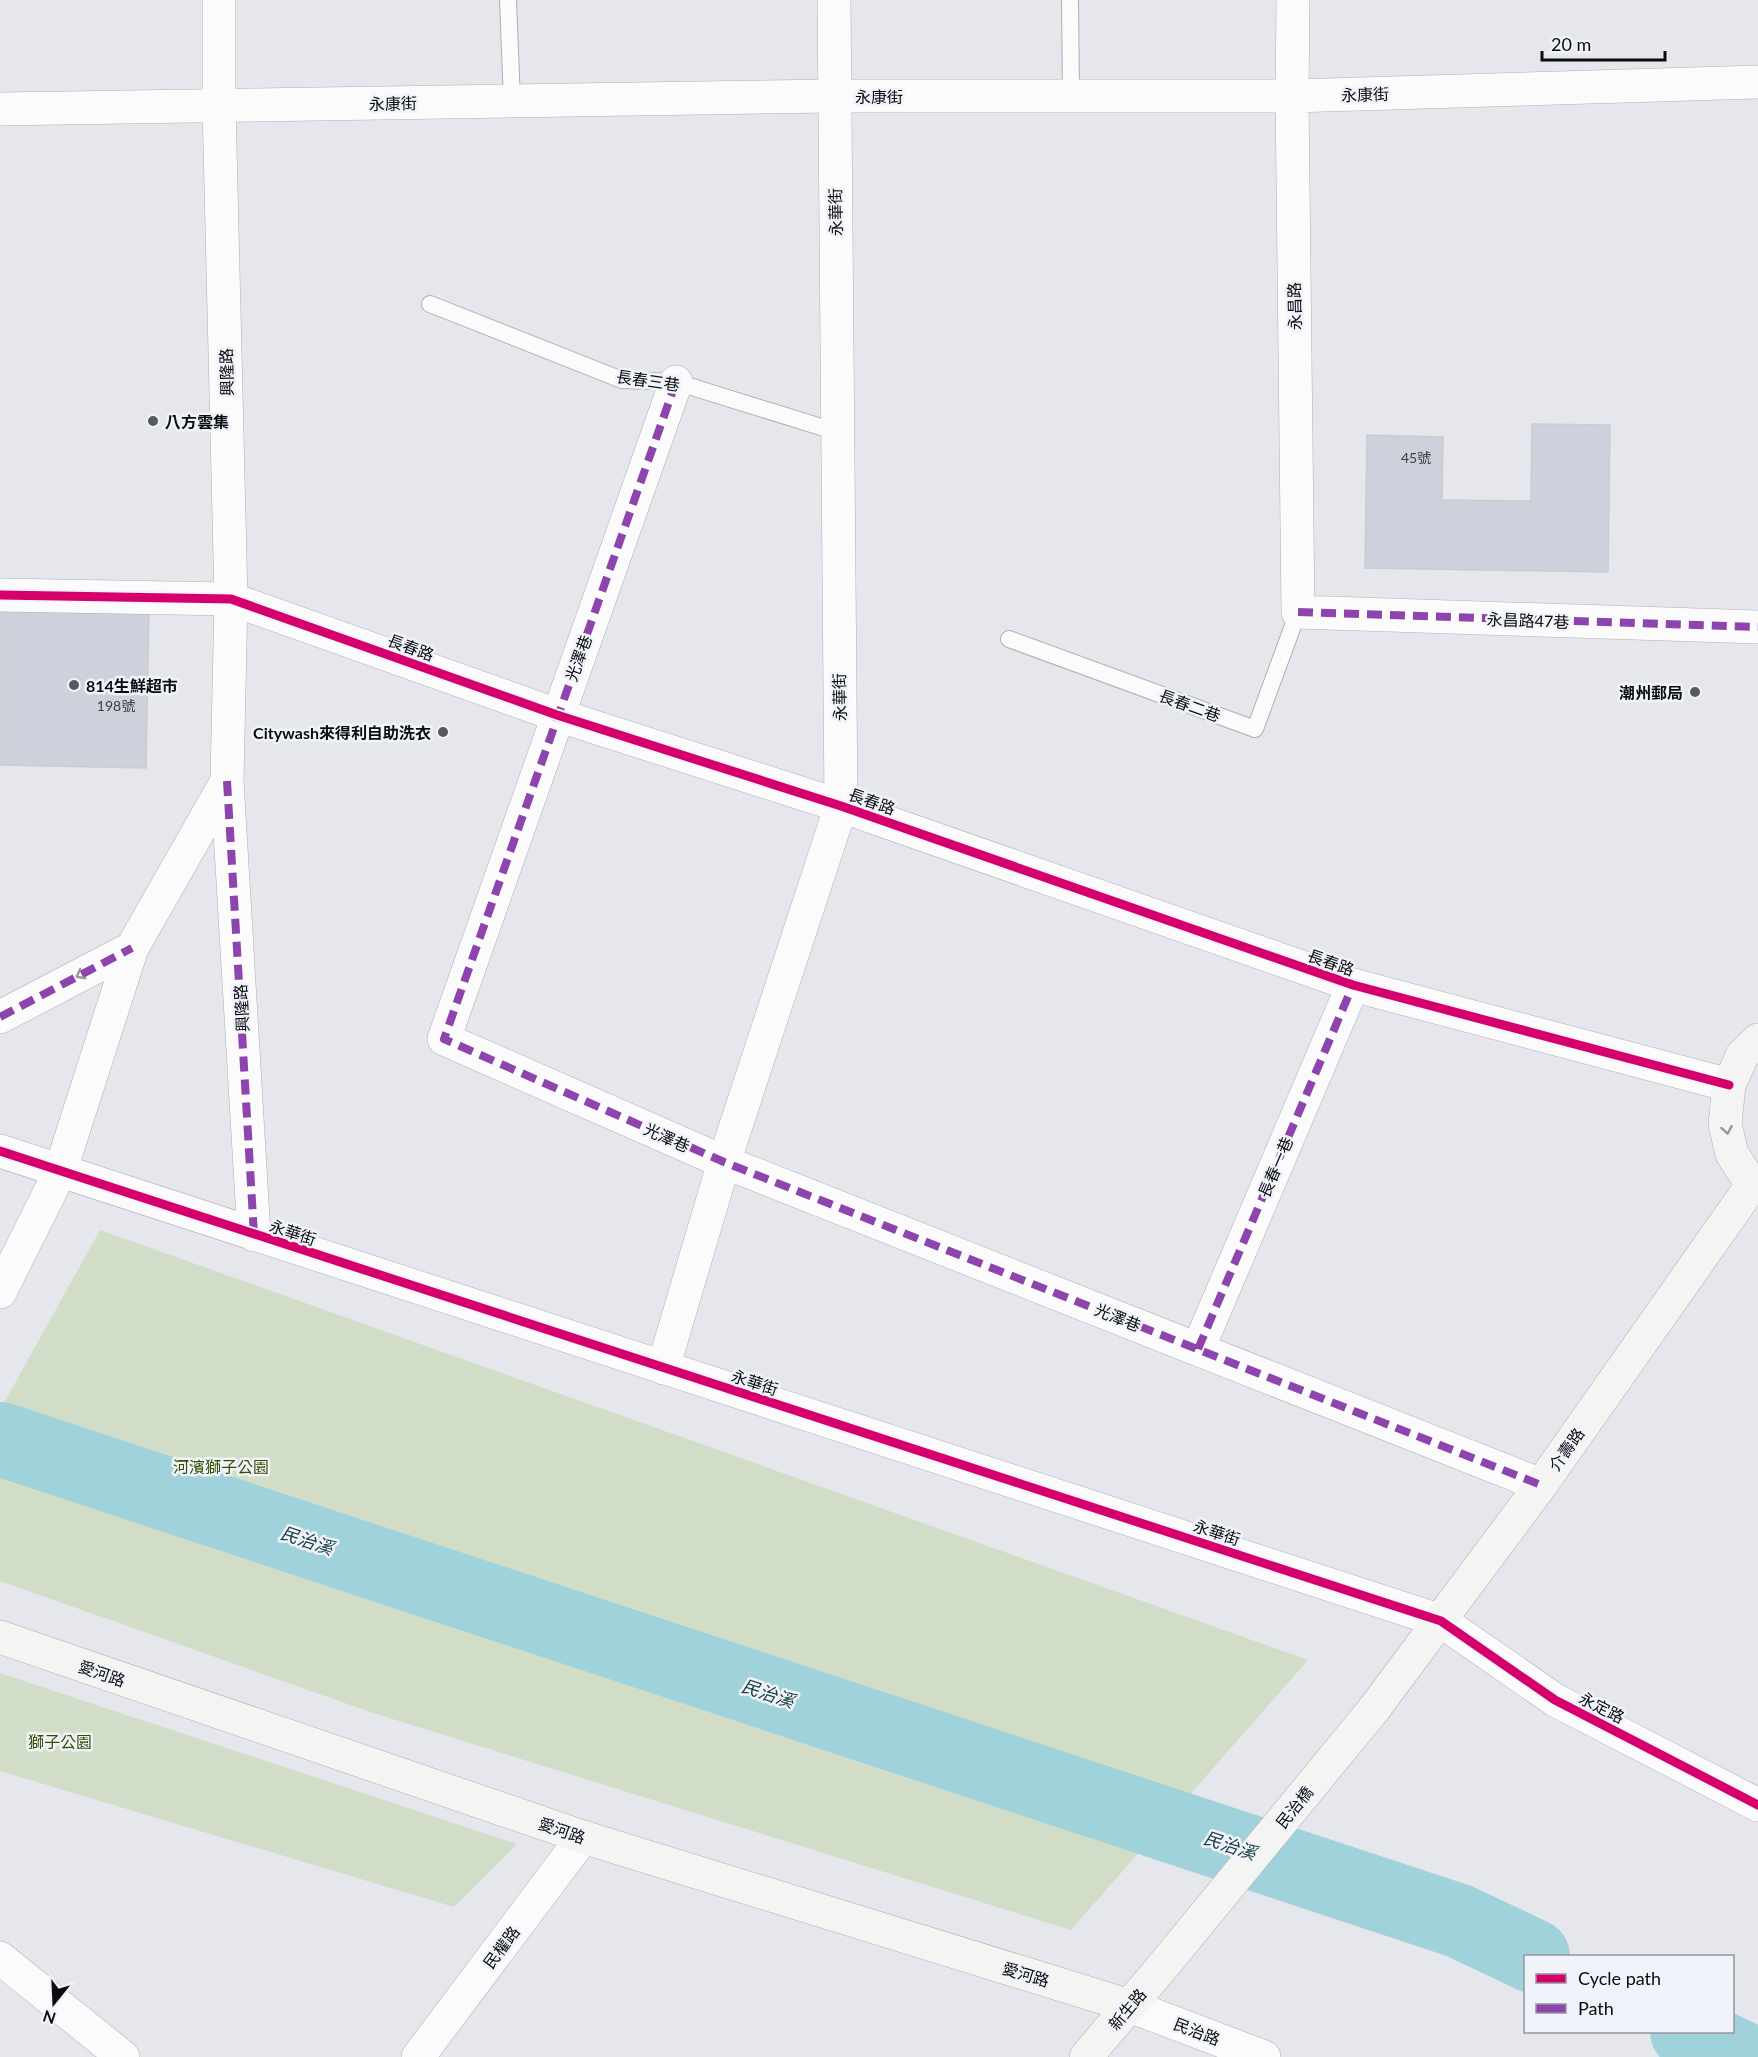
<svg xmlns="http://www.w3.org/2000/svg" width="1758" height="2057" viewBox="0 0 1758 2057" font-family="Lato,'Noto Sans TC',sans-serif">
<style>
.green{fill:#d2ddc8}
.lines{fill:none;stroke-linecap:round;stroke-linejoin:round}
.river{stroke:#a0d2db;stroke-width:74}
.building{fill:#ced0dc;stroke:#cacccf;stroke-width:1.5}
.lane-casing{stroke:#aeafb3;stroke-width:18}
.street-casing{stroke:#aeafb3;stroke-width:34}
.secondary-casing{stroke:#aeafb3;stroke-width:34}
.lane{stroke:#fbfbfc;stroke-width:16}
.street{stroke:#fbfbfc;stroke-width:33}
.secondary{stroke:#f4f4f2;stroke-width:33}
.quiet{stroke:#8e44ad;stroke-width:8;stroke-dasharray:15 8;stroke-linecap:butt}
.cycleway-casing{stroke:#f1f3fb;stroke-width:13}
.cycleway{stroke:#d6006c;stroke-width:9}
.oneway{stroke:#9b9b9d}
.oneway2{stroke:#979797}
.poi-dot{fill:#58595c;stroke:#f1f3fb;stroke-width:2}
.labels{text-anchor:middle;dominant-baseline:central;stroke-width:5;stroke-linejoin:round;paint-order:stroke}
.number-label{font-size:14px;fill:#3f4046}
.street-label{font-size:16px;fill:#0b0c0f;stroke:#f1f3fb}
.poi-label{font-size:16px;font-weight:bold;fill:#0b0c0f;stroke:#f1f3fb;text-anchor:start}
.park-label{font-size:16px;fill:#354f00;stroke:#f1f3fb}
.water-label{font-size:18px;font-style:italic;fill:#1d4045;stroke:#f1f3fb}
</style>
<rect width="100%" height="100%" fill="#e6e7ec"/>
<path class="green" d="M100,1230l1208,430 -237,270 -698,-217 -373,-132v-171z
M0,1673l517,171 -63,63 -454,-136z"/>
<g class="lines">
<path class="river" d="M0,1439l1459,482 74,35
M1687,2032l53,25"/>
</g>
<path class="building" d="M1532,424l78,1 -2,147 -243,-4 2,-133 76,2 -1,63 89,1z
M0,603l149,3 -3,162 -146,-3z"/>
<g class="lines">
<defs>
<path id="lane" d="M508,0l4,101
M1070,0l1,96
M430,304l192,76 54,2 161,50
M1009,639l246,90 43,-117"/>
<path id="street" d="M219,0v105l12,494 -4,182 27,454
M1293,0l-1,96 6,516 460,15
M0,109l834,-13h458l466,-14
M676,382l-232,657 280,123 817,323
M0,595l231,4 326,116 284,91 512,179 376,100
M0,1017l132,-69
M0,1151l1441,470 114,79 203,105
M0,1292l60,-120 72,-224 95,-167
M1198,1349l155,-364
M663,1368l61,-206 117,-356 -7,-806
M0,1958l123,99
M1130,2006l134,51
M418,2057l165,-220"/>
<path id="secondary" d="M1758,1040l-16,16 -13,29 -4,39 7,30 20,31 6,4
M0,1637l583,200 547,169
M1086,2057l82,-97 206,-251 167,-224 211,-300"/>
</defs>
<use href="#lane" class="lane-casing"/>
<use href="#street" class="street-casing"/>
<use href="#secondary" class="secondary-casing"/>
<use href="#lane" class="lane"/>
<use href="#street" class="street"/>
<use href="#secondary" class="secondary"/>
<path class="quiet" d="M676,382l-232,657 280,123 817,323
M1298,612l460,15
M227,781l27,454
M0,1017l132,-69
M1198,1349l155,-364"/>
<defs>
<path id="cycleway" d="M0,595l231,4 326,116 284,91 512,179 376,100
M0,1151l1441,470 114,79 203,105"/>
</defs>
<use href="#cycleway" class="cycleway-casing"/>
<use href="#cycleway" class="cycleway"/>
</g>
<defs><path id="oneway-chevron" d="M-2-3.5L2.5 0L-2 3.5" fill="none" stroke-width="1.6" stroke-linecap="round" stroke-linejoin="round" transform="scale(1.5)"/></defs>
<use class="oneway" href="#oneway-chevron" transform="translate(80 975) rotate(152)"/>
<use class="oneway2" href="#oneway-chevron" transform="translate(1727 1130) rotate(80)"/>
<g class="poi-dot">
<circle cx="153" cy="421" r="6"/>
<circle cx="74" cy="685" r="6"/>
<circle cx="1695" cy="692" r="6"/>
<circle cx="443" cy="732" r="6"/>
</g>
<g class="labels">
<g class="number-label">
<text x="1416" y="457">45號</text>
<text x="116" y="705">198號</text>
</g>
<g class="street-label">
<text transform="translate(1365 94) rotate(-2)">永康街</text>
<text x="879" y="96">永康街</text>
<text transform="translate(393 103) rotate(-1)">永康街</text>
<text transform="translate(835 212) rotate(-91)">永華街</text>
<text transform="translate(1294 306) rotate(-91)">永昌路</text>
<text transform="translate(226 372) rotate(-91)">興隆路</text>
<text transform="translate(648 380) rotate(8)">長春三巷</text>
<text transform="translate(1528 620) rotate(2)">永昌路47巷</text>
<text transform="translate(411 647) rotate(20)">長春路</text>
<text transform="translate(578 658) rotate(-70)">光澤巷</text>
<text transform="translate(839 697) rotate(-91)">永華街</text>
<text transform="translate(1190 705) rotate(20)">長春二巷</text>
<text transform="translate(872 801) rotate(19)">長春路</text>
<text transform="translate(1331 962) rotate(19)">長春路</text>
<text transform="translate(241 1008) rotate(-93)">興隆路</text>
<text transform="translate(667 1137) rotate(24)">光澤巷</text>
<text transform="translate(1275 1167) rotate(-67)">長春一巷</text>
<text transform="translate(293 1232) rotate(18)">永華街</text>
<text transform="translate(1118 1317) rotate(22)">光澤巷</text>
<text transform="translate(755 1382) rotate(18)">永華街</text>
<text transform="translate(1566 1449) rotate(-55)">介壽路</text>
<text transform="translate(1217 1532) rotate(18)">永華街</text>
<text transform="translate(102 1673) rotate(19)">愛河路</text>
<text transform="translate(1602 1707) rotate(27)">永定路</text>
<text transform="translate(1294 1807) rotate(-51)">民治橋</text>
<text transform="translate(562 1830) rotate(19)">愛河路</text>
<text transform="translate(501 1947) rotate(-53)">民權路</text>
<text transform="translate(1026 1974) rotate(17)">愛河路</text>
<text transform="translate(1127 2009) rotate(-50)">新生路</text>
<text transform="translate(1197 2031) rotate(21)">民治路</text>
</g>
<g class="poi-label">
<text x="165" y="421">八方雲集</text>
<text x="86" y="685">814生鮮超市</text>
<text x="1683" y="692" text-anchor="end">潮州郵局</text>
<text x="431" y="732" text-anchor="end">Citywash來得利自助洗衣</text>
</g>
<g class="park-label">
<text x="221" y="1466">河濱獅子公園</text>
<text x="60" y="1741">獅子公園</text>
</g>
<g class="water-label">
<text transform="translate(307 1540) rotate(18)">民治溪</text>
<text transform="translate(768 1693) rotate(18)">民治溪</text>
<text transform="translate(1230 1845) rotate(18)">民治溪</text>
</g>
</g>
<rect x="1524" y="1955" width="210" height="78" fill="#f1f3fb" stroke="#95979d" stroke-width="1.5"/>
<rect x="1536" y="1974" width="30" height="9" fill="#d6006c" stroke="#95979d" stroke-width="1.5"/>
<text x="1578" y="1985" font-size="18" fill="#0b0c0f">Cycle path</text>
<rect x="1536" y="2004" width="30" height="9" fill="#8e44ad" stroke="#95979d" stroke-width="1.5"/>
<text x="1578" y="2015" font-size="18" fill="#0b0c0f">Path</text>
<g transform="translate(54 2003) rotate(198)" stroke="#f1f3fb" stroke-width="4.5" paint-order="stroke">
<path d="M0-4.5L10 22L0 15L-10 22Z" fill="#0b0c0f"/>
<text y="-9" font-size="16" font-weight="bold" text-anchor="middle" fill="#0b0c0f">N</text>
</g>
<path d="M1542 51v9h123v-9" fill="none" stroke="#0b0c0f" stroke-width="3"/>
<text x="1551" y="51" font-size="18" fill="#0b0c0f" stroke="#f1f3fb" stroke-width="4.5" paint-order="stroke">20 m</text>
</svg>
